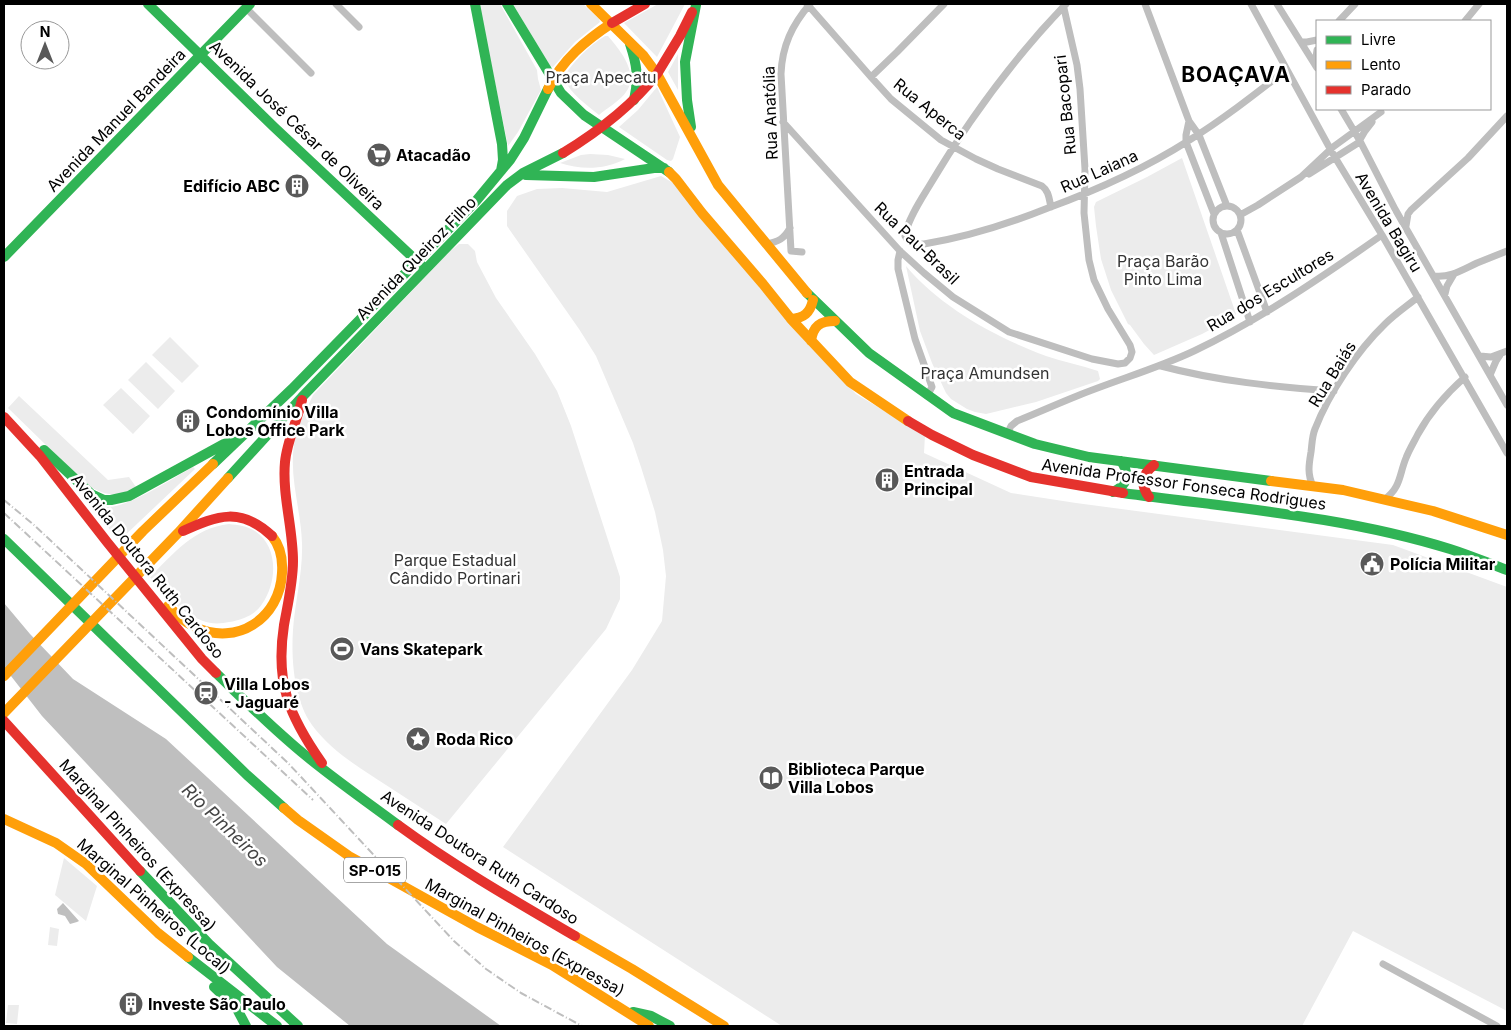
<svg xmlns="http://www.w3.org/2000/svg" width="1511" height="1030" viewBox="0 0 1511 1030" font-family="Inter,sans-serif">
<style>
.green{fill:#ececec}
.water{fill:#bfbfbf}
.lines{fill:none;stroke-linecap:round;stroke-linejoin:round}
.street{stroke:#bebebe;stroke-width:7}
.fast{stroke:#30b455;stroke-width:10}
.slow{stroke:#ff9f0a;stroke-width:10}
.jam{stroke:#e5322d;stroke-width:10}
.rail{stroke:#bebebe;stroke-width:2;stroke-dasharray:8 2.5 1 2.5;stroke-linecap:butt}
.labels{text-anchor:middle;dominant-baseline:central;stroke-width:5;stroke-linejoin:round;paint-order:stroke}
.shield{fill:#fff;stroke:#4c4c4c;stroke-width:1}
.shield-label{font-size:15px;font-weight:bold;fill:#000}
.park-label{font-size:16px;fill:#333;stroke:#fff}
.street-label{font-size:16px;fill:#000;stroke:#fff}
.poi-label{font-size:16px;font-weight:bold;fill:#000;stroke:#fff;text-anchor:start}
.water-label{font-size:18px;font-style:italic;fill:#444;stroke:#fff}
.district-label{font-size:21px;font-weight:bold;letter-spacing:1px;fill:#000;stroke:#fff}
</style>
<rect width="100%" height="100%" fill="#fff"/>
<path class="green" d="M479,4h21l37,66 1,9 3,11 -23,42 -10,14z
M513,4h70l16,15 1,3 -25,20 -22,25 -3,-1z
M658,4h27l-28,53 -33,-34z
M605,36h3c11,13 32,37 18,56 -4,7 -20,17 -27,23 -12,-10 -29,-21 -35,-37 6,-14 27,-34 41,-42z
M678,54v36l-10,-18z
M657,87l23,50 -7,22 -2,2 -4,-1 -48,-33 19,-17z
M590,154l18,1 17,4c-21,11 -44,11 -65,4l21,-8z
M1182,158l54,156 -2,3 -32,17 -48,21 -10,-11 -14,-19 -2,-1 -17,-34 -10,-31 -5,-33 -2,-19 2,-5 51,-25z
M661,176l14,8 128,153 53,57 69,41 -1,18 87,40 65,10 317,42 114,42v424l-154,-80 -51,95h-520l-279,-179 129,-177 30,-49 4,-45 -3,-26 -8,-38 -14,-45 -8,-24 -37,-87 -17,-27 -72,-103v-15l10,-15 20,-7 25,-1 45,4z
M459,244h9l7,7 2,11 19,36 39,56 22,37 14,35 49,151v22l-14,30 -160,195c-20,-13 -40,-26 -60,-39 -26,-17 -55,-34 -74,-60 -18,-25 -21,-65 -19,-95 2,-29 10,-57 9,-87 -1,-33 -13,-65 -8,-98 2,-17 12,-34 19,-50l137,-144z
M906,266c34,41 91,72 140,90 17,6 35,9 52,15l2,8 -2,2 -62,21 -50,12 -11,-2 -8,-3 -16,-10 -5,-6 -14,-30 -12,-32z
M170,337l29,29 -17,17 -30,-28z
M146,362l29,29 -17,18 -30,-29z
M121,388l29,28 -17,18 -30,-29z
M19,396l89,84 21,-3 7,10c-20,11 -28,9 -48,-1l-80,-78z
M193,467l2,2 -76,72 -33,-41c7,4 13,7 22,7 21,0 65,-29 85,-40z
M229,524c9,1 18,2 26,7 24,16 22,52 7,73 -7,11 -20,16 -33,18 -8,2 -19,2 -26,-1 -22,-8 -39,-26 -53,-44 24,-24 44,-49 79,-53z
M64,858l33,28 -11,35 -31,-26z
M50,927l9,2 -2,17 -9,-1z
M8,1005h11l-2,19 -11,-1z"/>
<path class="water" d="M4,603l26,31 43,45 93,60 221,205 114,82h-151l-73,-59 -235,-251 -38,-49z
M63,903l16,18 -2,1 -7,2 -5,-8 -7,-2 -1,-5z"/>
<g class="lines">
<path class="street" d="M336,4l23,23
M807,4l64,73 20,22 50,41 35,19 22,10 44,17c7,5 7,13 9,21
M1066,4c-53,55 -99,118 -138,184 -8,13 -21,33 -23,48 4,8 11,8 19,8 43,-7 84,-20 124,-36 49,-18 96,-39 140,-67 34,-21 66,-46 98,-71
M1145,4l44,117 10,14 28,71
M1251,4l82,150 49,81 125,218
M1277,4l40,64
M246,8l65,65
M1339,21l16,-17
M1465,21l14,-17
M1301,42h6l10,-2
M1315,64l2,-14
M871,77l26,-25 47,-48
M1341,109l19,32 35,68 112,196
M1189,121l-3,14v7l28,72
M783,122l117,129 24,22 29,24 56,35 83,27 26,5 7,-1 5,-5 2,-6 -2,-7 -22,-36 -14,-29 -5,-20 -5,-47 1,-44 -5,-80 -3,-24 -14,-61
M1309,174l49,-31 7,-12 7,-9
M1213 220a14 14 0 1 1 28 0a14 14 0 1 1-28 0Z
M1240,215l18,-10 43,-28 32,-30 48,-35
M1406,226l2,-12 3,-4 57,-52 39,-42
M1237,230l30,82
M1221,233l29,89
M766,244c12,-2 18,-5 24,-16
M900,251l-2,9v9l17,70 17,48 -5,9
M802,252l-11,-1 -10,-177c1,-28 11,-49 29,-70
M1434,276c16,2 28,-6 43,-13 10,-4 20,-8 30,-12
M1445,294l2,-8 7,-12
M1480,356l11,1 16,-6
M1161,366c56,15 115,21 173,25
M1490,375l6,-14 4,-6
M1007,434l4,-8 6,-5c20,-8 40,-17 60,-25 39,-16 79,-27 117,-45 67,-32 128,-74 188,-116
M1313,486c-6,-12 -4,-22 -2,-34 1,-7 1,-16 4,-23 14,-36 42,-78 70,-105 10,-10 22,-18 33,-27
M1385,499c16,-12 14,-24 21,-41 3,-8 8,-16 12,-24 12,-22 28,-40 47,-57
M1383,964l114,62"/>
<path class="fast" d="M148,4l126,123 148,139
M475,4l27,140 1,16 -2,11
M507,4l54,89 23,22 85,57
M630,44c7,21 9,34 4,56
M691,127l-4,-27 -2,-38 11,-57
M526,175l68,2 60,-9h10
M4,257l246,-253
M807,293l62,60 84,60 82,31 54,13 182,24
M44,450l47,44 13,6h7l18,-4 95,-52 9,-3
M213,464l79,-75 184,-188 34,-41 14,-22 24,-49
M228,478l74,-81 205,-212 16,-12 40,-20
M1113,492c15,-7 17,-18 8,-31
M1123,493c109,15 221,23 327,56 19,6 38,14 57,21
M4,539l243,236 37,33
M216,673c25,24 49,48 76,71 33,29 70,54 106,81
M140,871l69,73 89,82
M188,957l89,69
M214,987l23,22 9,17
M633,1012l18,4 19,10"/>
<path class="slow" d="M591,4l52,51 14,19 61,111 89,108
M548,89c14,-29 38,-49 64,-66
M669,172l7,7 26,34 61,71 28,35 59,63 58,39
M791,319c13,-1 19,-6 22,-19
M811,341c2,-15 9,-20 24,-20
M1271,481l72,9 90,21 74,24
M168,606c8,8 16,16 27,21 42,20 85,-9 87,-54 1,-14 -1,-26 -10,-37
M4,676l139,-145 70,-67
M4,713l174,-180 50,-55
M284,808l14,12 51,36 128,71 75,38 97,61
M4,819l52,24 30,21 72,69 30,24
M575,936l57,33 92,57"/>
<path class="jam" d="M612,23l33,-19
M657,74l23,-38 12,-24
M563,153c36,-22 68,-46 94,-79
M302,400c-5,21 -15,41 -17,62 -3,33 8,66 8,99 0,21 -5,42 -9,64 -9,58 5,91 38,138
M4,417l36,39 67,86 95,117 14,14
M908,421l24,14 41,20 58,22 92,16
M1149,497c-9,-12 -7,-23 5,-32
M183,531c35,-16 58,-24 89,5
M4,721l136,150
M398,825c56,41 117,76 177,111"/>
<path class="rail" d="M4,500l30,25 254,238 166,178 32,28 35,24 61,33
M4,513l309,287"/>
</g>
<defs>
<symbol id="supermarket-disc" viewBox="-11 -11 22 22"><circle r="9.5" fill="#595959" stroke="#fff"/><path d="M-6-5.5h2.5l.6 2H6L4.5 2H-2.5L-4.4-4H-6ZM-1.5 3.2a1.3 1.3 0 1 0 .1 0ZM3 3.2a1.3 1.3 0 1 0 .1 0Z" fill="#fff"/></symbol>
<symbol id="building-disc" viewBox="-11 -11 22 22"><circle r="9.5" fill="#595959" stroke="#fff"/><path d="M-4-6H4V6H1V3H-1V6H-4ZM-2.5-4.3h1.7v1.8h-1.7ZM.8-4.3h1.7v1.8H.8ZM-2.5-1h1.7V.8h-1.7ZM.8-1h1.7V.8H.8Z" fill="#fff"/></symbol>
<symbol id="civic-disc" viewBox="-11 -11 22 22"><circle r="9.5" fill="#595959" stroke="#fff"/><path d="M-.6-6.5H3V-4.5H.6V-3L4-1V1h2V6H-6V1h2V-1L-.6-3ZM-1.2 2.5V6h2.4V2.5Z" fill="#fff"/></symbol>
<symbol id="stadium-disc" viewBox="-11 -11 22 22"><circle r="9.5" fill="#595959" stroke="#fff"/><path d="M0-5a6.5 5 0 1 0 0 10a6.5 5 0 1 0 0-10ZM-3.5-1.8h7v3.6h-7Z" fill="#fff"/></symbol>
<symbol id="station-disc" viewBox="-11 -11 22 22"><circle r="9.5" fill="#595959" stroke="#fff"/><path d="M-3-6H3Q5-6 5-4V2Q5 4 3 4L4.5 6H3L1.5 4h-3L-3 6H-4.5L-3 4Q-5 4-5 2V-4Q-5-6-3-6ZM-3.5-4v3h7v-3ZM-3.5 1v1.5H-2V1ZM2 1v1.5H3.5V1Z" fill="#fff"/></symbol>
<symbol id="sight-disc" viewBox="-11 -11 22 22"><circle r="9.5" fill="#595959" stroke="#fff"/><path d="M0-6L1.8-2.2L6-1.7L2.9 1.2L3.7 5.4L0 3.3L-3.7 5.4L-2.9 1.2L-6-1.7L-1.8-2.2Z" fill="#fff"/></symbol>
<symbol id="library-disc" viewBox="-11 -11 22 22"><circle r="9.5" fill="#595959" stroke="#fff"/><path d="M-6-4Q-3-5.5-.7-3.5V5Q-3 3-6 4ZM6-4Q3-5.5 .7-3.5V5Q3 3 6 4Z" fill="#fff"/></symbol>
</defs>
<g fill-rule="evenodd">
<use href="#supermarket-disc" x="365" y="141" width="28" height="28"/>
<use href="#building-disc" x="283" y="172" width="28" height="28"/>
<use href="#building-disc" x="174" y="407" width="28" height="28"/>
<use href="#building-disc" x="873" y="466" width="28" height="28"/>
<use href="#civic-disc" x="1358" y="550" width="28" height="28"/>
<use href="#stadium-disc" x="328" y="635" width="28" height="28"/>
<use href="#station-disc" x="192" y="679" width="28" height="28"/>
<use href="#sight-disc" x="404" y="725" width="28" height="28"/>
<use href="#library-disc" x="757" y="764" width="28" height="28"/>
<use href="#building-disc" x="117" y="990" width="28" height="28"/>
</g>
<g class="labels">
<rect class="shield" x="344" y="857.5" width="62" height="25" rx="4"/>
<g class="shield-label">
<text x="375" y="870">SP-015</text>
</g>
<g class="park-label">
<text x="601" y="77">Praça Apecatu</text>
<text x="1163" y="261">Praça Barão<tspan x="1163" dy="18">Pinto Lima</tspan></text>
<text x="985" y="373">Praça Amundsen</text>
<text x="455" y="560">Parque Estadual<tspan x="455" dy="18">Cândido Portinari</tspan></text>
</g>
<g class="street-label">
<text transform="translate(1065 105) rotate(-96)">Rua Bacopari</text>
<text transform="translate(930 109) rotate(39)">Rua Aperca</text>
<text transform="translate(770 113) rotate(-92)">Rua Anatólia</text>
<text transform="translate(116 120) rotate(-46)">Avenida Manuel Bandeira</text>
<text transform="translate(297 125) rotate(44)">Avenida José César de Oliveira</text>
<text transform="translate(1099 171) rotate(-24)">Rua Laiana</text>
<text transform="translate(1389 222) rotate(59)">Avenida Bagiru</text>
<text transform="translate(917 243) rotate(44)">Rua Pau-Brasil</text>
<text transform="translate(416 258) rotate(-46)">Avenida Queiroz Filho</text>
<text transform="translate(1270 290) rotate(-31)">Rua dos Escultores</text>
<text transform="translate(1332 374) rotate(-58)">Rua Baiás</text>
<text transform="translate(1184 484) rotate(8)">Avenida Professor Fonseca Rodrigues</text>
<text transform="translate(148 566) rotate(51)">Avenida Doutora Ruth Cardoso</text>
<text transform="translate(138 845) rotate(48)">Marginal Pinheiros (Expressa)</text>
<text transform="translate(480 857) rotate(33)">Avenida Doutora Ruth Cardoso</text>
<text transform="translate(154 906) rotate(41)">Marginal Pinheiros (Local)</text>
<text transform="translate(525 937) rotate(29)">Marginal Pinheiros (Expressa)</text>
</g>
<g class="poi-label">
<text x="396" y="155">Atacadão</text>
<text x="280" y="186" text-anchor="end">Edifício ABC</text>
<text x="206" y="412">Condomínio Villa<tspan x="206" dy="18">Lobos Office Park</tspan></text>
<text x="904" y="471">Entrada<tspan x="904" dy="18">Principal</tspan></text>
<text x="1390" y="564">Polícia Militar</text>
<text x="360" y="649">Vans Skatepark</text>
<text x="224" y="684">Villa Lobos<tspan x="224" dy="18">- Jaguaré</tspan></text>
<text x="436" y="739">Roda Rico</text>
<text x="788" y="769">Biblioteca Parque<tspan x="788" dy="18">Villa Lobos</tspan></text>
<text x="148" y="1004">Investe São Paulo</text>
</g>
<g class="water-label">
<text transform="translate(225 825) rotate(44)">Rio Pinheiros</text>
</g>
<g class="district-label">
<text x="1236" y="74">BOAÇAVA</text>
</g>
</g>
<rect width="1511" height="1030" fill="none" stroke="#000000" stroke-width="10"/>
<rect x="1316" y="20" width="175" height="90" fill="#ffffff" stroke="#999999"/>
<rect x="1326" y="36" width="25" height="8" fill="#30b455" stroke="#999999"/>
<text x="1361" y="45" font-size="15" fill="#000000">Livre</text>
<rect x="1326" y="61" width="25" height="8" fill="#ff9f0a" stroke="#999999"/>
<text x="1361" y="70" font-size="15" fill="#000000">Lento</text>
<rect x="1326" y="86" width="25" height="8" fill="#e5322d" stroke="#999999"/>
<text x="1361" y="95" font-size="15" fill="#000000">Parado</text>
<g transform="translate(45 45)"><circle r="24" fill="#ffffff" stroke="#999999"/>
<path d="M0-4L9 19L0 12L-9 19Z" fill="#595959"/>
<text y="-8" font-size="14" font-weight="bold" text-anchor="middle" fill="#000000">N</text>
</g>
</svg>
